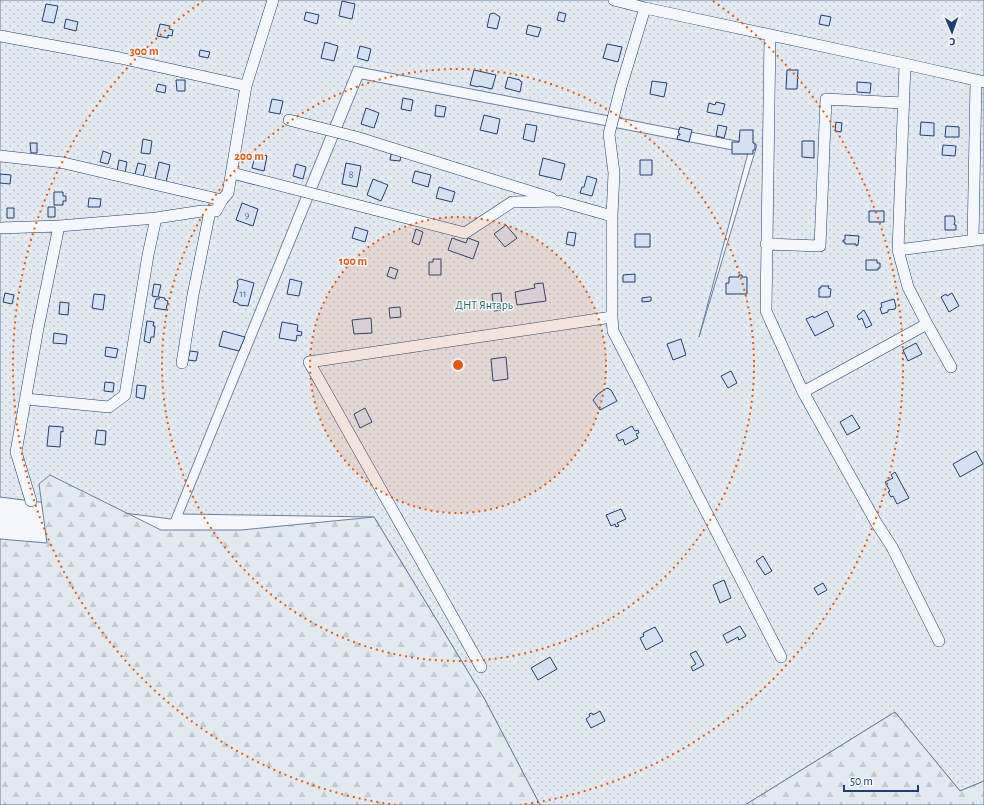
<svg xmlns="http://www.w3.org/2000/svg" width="984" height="805" viewBox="0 0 984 805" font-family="'Alegreya Sans',sans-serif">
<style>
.grass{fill:url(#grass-dots);stroke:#687fa3}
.forest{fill:url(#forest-firs);stroke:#687fa3}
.building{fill:#d5e0f0;stroke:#1d3f73}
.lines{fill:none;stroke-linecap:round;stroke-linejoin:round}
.minor-casing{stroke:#1d3f73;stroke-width:12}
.minor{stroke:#f4f7fb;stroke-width:11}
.ring{fill:none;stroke:#e8590c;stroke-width:2;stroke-dasharray:2 4}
.labels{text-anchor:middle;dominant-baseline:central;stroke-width:3;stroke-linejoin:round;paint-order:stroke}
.number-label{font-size:10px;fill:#4b6792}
.park-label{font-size:12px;fill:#2c6c60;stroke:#f4f7fb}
.centre{fill:#e8590c;stroke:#f4f7fb;stroke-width:2}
.ring-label{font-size:12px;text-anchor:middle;font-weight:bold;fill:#e8590c;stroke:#f4f7fb;stroke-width:3;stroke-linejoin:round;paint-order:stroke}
</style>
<defs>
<pattern id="grass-dots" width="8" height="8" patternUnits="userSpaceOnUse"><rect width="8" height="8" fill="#e3e9f0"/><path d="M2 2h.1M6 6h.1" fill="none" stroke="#c2c9d1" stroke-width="1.8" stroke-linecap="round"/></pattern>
<pattern id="forest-firs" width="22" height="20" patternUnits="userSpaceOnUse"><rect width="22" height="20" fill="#e3e9f0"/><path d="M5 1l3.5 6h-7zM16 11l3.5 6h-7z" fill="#c2c9d1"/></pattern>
</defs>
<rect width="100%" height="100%" fill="#f4f7fb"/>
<path class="grass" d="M0,0h984v781l-24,10 -65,-79 -150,93h-205l-56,-107 -110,-181 -191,-3 179,-435 386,74 -49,184 58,-192 -403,-79 -183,453 -171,-22z"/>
<path class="forest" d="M50,475l111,55h80l133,-13 110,181 56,107h-540v-266l47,4 -8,-59z
M895,712l65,79 24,-10v24h-239z"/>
<path class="building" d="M342,1l13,3 -3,15 -13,-3z
M46,4l12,2 -4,17 -12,-2z
M306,12l13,3 -2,9 -13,-4z
M559,12l7,2 -2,8 -7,-2z
M494,13l6,4 -3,12 -10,-2 3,-13z
M821,15l10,2 -2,9 -10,-2z
M66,19l12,3 -2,9 -12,-3z
M160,24l10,2 -1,3 4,1 -1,6 -4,-1v3l-11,-2z
M528,25l13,3 -3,9 -12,-3z
M325,42l13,4 -4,15 -13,-3z
M607,44l15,3 -4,15 -15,-4z
M360,46l11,3 -3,12 -11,-3z
M200,50l10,2 -2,6 -9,-2z
M474,70l22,5 -4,14 -13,-3 -1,1 -8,-2z
M787,70h11l-1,19h-11z
M508,77l12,3v1l2,1 -2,10 -15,-4z
M176,80h9v11h-8z
M652,81l15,2 -3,14 -14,-3z
M857,82l14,1 -1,10 -13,-1z
M158,84l8,2 -1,7 -9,-2z
M403,98l10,2 -2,11 -10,-2z
M272,99l11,2 -3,13 -11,-2z
M716,102l9,2 -3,11 -15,-3 2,-9 6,2z
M436,105l10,2 -2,10 -9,-1z
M366,108l13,5 -5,15 -13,-4z
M484,115l16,4 -3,15 -17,-4z
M836,122l6,1 -1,9 -6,-1z
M921,122l13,1v13l-14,-1z
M526,124l11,2 -3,16 -11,-3z
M718,125l9,2 -3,11 -8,-2z
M946,126l13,1v10h-14z
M680,127l12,3 -3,12 -12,-3 1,-4h2v-1l-2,-1z
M740,130h13v13h2v7h-2v4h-21v-12h7z
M143,139l9,2 -2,13 -9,-1z
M802,141h12v17l-12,-1z
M30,143h7v10h-6z
M943,145l13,1 -1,10 -13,-1z
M103,151l8,3 -3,10 -8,-2z
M256,153l11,3 -3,15 -12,-3z
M391,154l10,1 -1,6 -10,-1z
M543,158l22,6 -4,16 -22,-5z
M119,160l8,2 -2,11 -8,-2z
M640,160h12v15h-12z
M159,162l11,3 -4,17 -11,-3z
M138,163l8,2 -3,11 -8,-2z
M346,163l15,3 -4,21 -15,-3z
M296,164l10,3 -3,12 -10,-3z
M415,171l16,4 -3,12 -16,-5z
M0,174l11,1 -1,9 -10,-1z
M587,176l10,3 -5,17 -12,-3 2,-6h2z
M373,179l15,6 -7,16 -14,-6z
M439,187l16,5 -3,10 -16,-4z
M54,192h9v4h3v5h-3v4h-9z
M89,198l12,1 -1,8h-12z
M242,203l16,6 -5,17 -17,-6z
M48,207h7v10h-7z
M7,208h7v10h-7z
M869,211h15v11h-15z
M945,216h9l1,5 -1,4h2v5h-11z
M506,225l11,13 -12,9 -11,-13z
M355,227l13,4 -3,11 -13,-4z
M416,229l7,3 -4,13 -7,-3z
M568,232l8,1 -2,13 -8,-2z
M635,234h15v13h-15z
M845,235l14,1 -1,9 -2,1v-2h-11v-2h-2v-2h2z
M452,238l14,5 2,-5 11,4 -6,17 -25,-9z
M433,259h8v16h-12v-13h4z
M866,260h11v3h3v5h-2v2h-12z
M390,267l8,3 -3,9 -8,-3z
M635,274v8h-12v-7z
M739,275h3v2h5v17h-21v-11h3v-6h10z
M240,279l14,4 -6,23 -9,-1 -1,-2 -5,-1 5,-16 -1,-5z
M290,279l12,3 -3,14 -12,-2z
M543,283l3,18 -29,4 -2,-13 20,-4 -1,-4z
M154,284l7,1 -3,12 -6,-1z
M821,286h8l-1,2 3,1 -1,8h-11v-9h2z
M5,293l9,2 -2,9 -9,-2z
M501,293l1,17 -8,1 -2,-17z
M952,293l7,13 -10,6 -8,-15 5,-3 1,2z
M94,294l11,1 -2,15 -11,-2z
M159,297l6,1v2l3,1 -2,9 -12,-2 2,-9h3z
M649,297h2v4l-9,1v-4z
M894,299l2,8 -1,2 -7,1v2l-6,2 -2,-6 2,-1 -1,-4z
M60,302l9,1 -1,12 -9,-1z
M400,307l1,10 -11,1 -1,-10z
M864,310l8,15 -6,3 -4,-10 -3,2 -2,-4z
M827,311l7,15 -19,10 -9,-17 7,-3 1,2z
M371,318l1,15 -18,1 -2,-14z
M147,321l7,1 -1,4h2l-1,11h-3l-1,6 -6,-2z
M282,322l16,3 -1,6 5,1 -1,4 -4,-1 -1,6 -17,-3z
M223,331l22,6 -6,14 -20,-5z
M54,333l13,2 -1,9 -13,-1z
M681,339l5,16 -13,5 -6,-16z
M916,343l6,11 -14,7 -5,-11z
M106,347l12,2 -2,9 -11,-2z
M190,351l8,1 -2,9 -8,-1z
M506,357l2,22 -15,2 -2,-22z
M731,371l6,12 -9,5 -7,-12z
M105,382l9,1 -1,9 -9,-1z
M137,385l9,1 -2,13 -8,-2z
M607,388l4,2 6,11 -17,9 -7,-10 5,-6z
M365,408l7,14 -12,6 -6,-14z
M852,415l8,13 -13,7 -7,-13z
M49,426l14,1v5l-2,-1 -1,16 -13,-1z
M632,426l3,5 3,-1 1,3 -3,1 2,4 -13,7 -2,-6 -4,2 -3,-6z
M97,430l9,1 -1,14 -10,-1z
M976,451l7,13 -23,13 -7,-13z
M895,472l14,26 -12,6 -4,-8 -2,1 -3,-5 2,-1 -5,-9 8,-4 -2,-3z
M621,509l5,10 -9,4 2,3 -3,1 -1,-3 -4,2 -5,-11z
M763,556l9,15 -7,4 -9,-14z
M724,580l7,18 -11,5 -7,-18z
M823,583l4,7 -9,5 -4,-7z
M740,626l6,10 -7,4 -1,-3 -11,6 -4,-8z
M655,627l8,14 -17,9 -6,-12 4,-2 -1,-3z
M696,651l8,14 -11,6 -2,-4 5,-3 -6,-10z
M550,657l7,12 -19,11 -7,-12z
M600,711l5,10 -14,7 -5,-9 4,-3 -1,-2 3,-1 1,2z"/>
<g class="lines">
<defs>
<path id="minor" d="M614,0l31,8 260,56 79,18
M770,35l-4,276 37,81 74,132 15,23 47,94
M0,36l120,22 126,28
M905,64l-7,186 10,37 19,37 24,43
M289,120l67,17 195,61
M0,156l64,7 158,37
M232,173l233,60 47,-31 47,-1 53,15 2,-43 -5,-39 12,-47 24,-79
M0,228l59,-2 97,-8 46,-7h14l6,-11 6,-7 18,-107 27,-86
M973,240l3,-159
M766,244l54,2 6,-147 77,4
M898,250l86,-11
M612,317l1,14 168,326
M182,363l11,-68 17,-84
M803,392l124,-68
M26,399l83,8 16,-12 23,-140 8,-37
M31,501l-15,-49 22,-124 21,-102
M481,667l-172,-305 303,-45v-101"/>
</defs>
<use href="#minor" class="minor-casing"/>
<use href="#minor" class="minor"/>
</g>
<circle cx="458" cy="365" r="148" fill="#e8590c" fill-opacity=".12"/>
<g class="ring">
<circle cx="458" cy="365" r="148"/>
<circle cx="458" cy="365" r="296"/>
<path d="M396 805A444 444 0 0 1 203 1M713 1A444 444 0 0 1 520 805"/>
</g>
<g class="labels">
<g class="number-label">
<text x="351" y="175">8</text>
<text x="247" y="215">9</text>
<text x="243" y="294">11</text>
</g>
<g class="park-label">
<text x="484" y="305">ДНТ Янтарь</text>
</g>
</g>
<circle cx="458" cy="365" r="6" class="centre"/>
<g class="ring-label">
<text x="144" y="55">300 m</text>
<text x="249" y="160">200 m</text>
<text x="353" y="265">100 m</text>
</g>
<g transform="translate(952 32) rotate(178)" stroke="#f4f7fb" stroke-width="3" paint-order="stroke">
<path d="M0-3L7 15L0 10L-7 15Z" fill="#1d3f73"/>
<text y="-6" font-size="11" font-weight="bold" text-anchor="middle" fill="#1d3f73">С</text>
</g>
<path d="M844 785v6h74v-6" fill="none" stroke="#1d3f73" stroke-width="2"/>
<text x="850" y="785" font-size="12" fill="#1d3f73" stroke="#f4f7fb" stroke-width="3" paint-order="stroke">50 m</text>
</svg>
